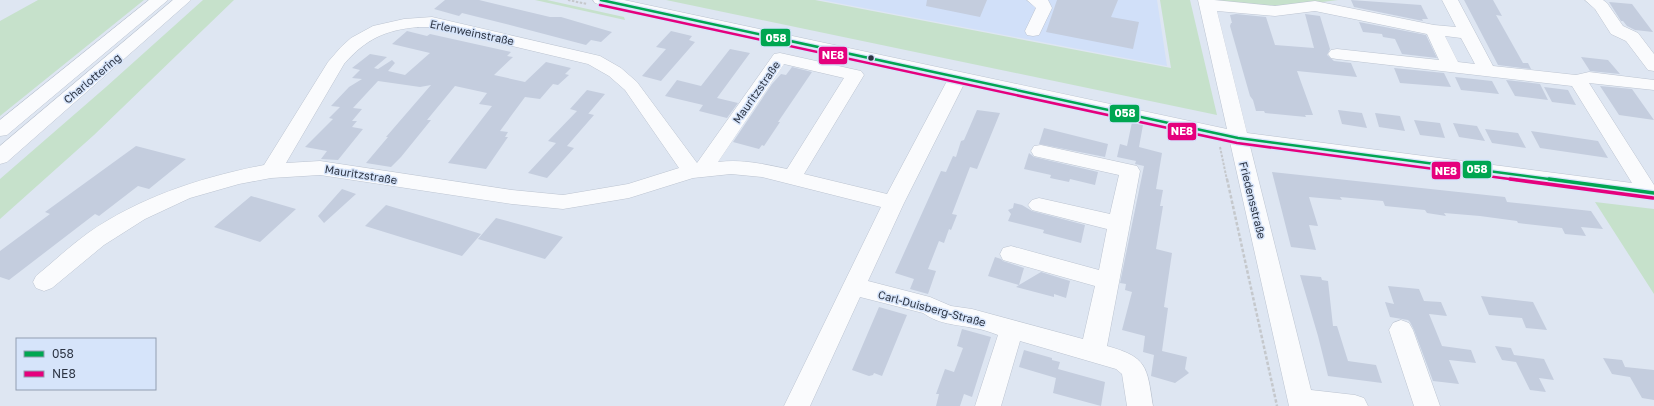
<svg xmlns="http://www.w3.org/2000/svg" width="1654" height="406" viewBox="0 0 1654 406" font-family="'Golos Text',sans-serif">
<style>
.built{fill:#d1e0f9}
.green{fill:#c6e1cb}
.building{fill:#c4cdde}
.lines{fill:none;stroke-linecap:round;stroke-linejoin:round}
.minor-casing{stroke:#bcc4d1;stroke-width:1}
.highway-casing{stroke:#bcc4d1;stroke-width:1}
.path-far1{stroke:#c5c8cc;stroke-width:2;stroke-dasharray:2.5 1.5;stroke-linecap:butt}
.path{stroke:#c5c8cc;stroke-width:2.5;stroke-dasharray:3.5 2;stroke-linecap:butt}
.minor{fill:#fafbfd;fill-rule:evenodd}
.highway{fill:#fafbfd;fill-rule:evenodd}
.bus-1-far1-casing{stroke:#d6e4fa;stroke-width:5}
.bus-1-casing{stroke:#d6e4fa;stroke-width:6}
.bus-2-far1-casing{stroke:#d6e4fa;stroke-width:5}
.bus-2-casing{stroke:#d6e4fa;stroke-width:6}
.bus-1-far1{stroke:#00a651;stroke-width:2.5}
.bus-1{stroke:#00a651;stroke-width:3.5}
.bus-2-far1{stroke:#e5007d;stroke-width:2.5}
.bus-2{stroke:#e5007d;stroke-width:3.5}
.bus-dot{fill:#2c3443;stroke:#d6e4fa;stroke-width:1.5}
.labels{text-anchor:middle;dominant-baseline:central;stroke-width:3;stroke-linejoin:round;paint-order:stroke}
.street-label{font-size:11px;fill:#2c3443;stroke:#d6e4fa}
.line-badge{stroke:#d6e4fa;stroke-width:1.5}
.badge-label{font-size:11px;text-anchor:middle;font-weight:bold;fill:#fff}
</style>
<rect width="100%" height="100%" fill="#dee6f2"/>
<path class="built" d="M822,0h335l10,66z"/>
<path class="green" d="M38,0h106l-144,116v-95z
M203,0h31l-140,135 -94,84v-40l106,-92z
M535,0h12l77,17 1,3z
M666,0h149l356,68 -11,-68h30l27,115z
M1216,0h122l-63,8 -59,-5z
M1595,202l59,7v85z"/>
<path class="building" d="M445,0h34l71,17h11l51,15 -11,10 -10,-2 -5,5 -84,-22 -40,-10 -3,3 -25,-7z
M927,0h60l-7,17 -54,-11z
M1057,0h61l-7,17 28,5 -6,27 -87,-17z
M1351,0l70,5 7,14h-6l1,2 -69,-14z
M1464,0h29l9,16 -6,-1 27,48h5l3,6 -33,-4z
M1609,2l23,2 21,28 -18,-2 -8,-4 -4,-5h-2z
M1236,14l30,3 9,28 39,3 -9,-34 15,2 10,33 -3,6 7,6 17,2 6,14 -60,-6 16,44h-8l1,2 -41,-4 -1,-2h-8l-3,-11 -3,-4 -20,-70 1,-3h1l-2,-8z
M1359,22l67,13 11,23 -35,-4 -7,-15 -12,-2 -1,-3 -19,-2z
M407,31l20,5 3,-2 81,18 -4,4 6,1 -19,18 31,7 21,-20 25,6 -6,6 4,1 -11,10 -5,-1 -13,15 -15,-2 -25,34 8,1 -3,5h3l-22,32 -38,-6 44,-57 -13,-2 8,-11 -32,-7 -28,34h4l-30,37 -10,10 -25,-4 22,-26h-2l45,-52 -11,2 -42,-6 -25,27 9,1 -10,12h5l-5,6 11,2 -25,31 -17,-1 6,-8 -22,-4 28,-28 -4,-1 11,-11 -9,-1 18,-19 13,-8 -10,-1 8,-8 -8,-2 18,-14 17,3 -13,11 4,1 14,-9 3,3 -7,8 17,4 25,-22 -38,-9z
M671,31l21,5 -3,4 6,2 -34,39 -19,-5 24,-27 -10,-2z
M730,49l20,4 -33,45 21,5 -11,15 -28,-7 4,-6 -38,-9 12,-16 24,6z
M1581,57l27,3 12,14 -30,-3z
M792,67l20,5 -34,50h2l-16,24 -2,-1 -3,4 -26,-7 39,-58 9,-10 5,1z
M1394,68l50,5 7,14 -51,-4z
M1455,77l37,4 7,13 -38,-4z
M1506,80l34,4 8,16 -33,-4z
M1600,86l32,3 22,31 -35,-5z
M1544,87l24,3 8,15 -24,-3z
M587,90l18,4 -17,20 -2,-1 8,2 -27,31 7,2 -27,30 -19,-5 28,-30 -8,-2 29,-30 -7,-2z
M977,110l23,3 -23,56 -7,-2 -18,47 5,1 -6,15 -2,-1 -5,14 -5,-2 -11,28 8,2 -8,23 -18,-5 4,-10 -19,-6 46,-102 5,1 7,-16 3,1 5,-16 3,-1z
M1338,110l24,3 5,15 -25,-4z
M1375,113l25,3 5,15 -26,-4z
M1414,120l26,3 5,15 -25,-3z
M1132,122l11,3 -4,22 23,6 -6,36 7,1 -3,16h3l-7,43 16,4 -8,54 4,1 -6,43 25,6 -2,12 4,4 -14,10 -24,-7 3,-21 -11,-3 2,-16 -23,-6 10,-38 -7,-2 1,-6 -6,-1 24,-117 -9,-2 1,-3 -19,-4 3,-13 7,2z
M1453,123l24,3 8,15 -26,-4z
M1044,128l64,16 -3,13 -66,-13z
M1485,129l33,4 8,15 -34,-5z
M1531,131l67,10 10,17 -68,-10z
M136,146l50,13 -37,30 -11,-3 -39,30 -4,-2 -86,66 -9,-3v-26l50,-37 -5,-2z
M1029,153l5,4 64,15 -3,13 -25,-6 -1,3 -19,-4 1,-3 -27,-6z
M1272,172l233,25 2,5 84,9 12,18 -22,-2 5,9 -21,-2 -3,-6 -44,-5 -1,-2 -37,-5 -36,-3 2,3 -19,-3 -2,-3 -40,-4 -2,-5 -43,-4 2,3 -33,-3 9,29 -9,-1 7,25 -25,-3z
M342,189l14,5 -32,29 -6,-7z
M251,196l45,13 -36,33 -46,-15z
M1014,203l8,2 10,6 53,14 -4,18 -38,-10 1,-3 -36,-9 3,-7 -3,-4 5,-2z
M386,205l63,19 32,10 -19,22 -97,-30z
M496,218l33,9 34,10 -18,22 -67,-20z
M995,257l6,2 2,2 21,7 -5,17 22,-13 29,9 -4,17 -12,-4v3l-38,-10 3,-2 -31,-9z
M1300,275l21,2 1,3 6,1 5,45h4l11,35 28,4 6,18 -54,-7 -10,-40z
M1388,286l31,3 5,12 17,1 6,14 -18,-2 13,32 29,4 5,13 -27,-3 10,24 -26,-3 -19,-51 -4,-8 -2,-2 -18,-3 -5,-15 9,2z
M1481,296l52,6 14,28 -21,-2 -4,-10 -33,-3z
M879,307l28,8 -25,61 -8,-3 -1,2 -4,1 -17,-6z
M962,329l29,8 -19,60 -8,-3 -4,12h-24l3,-12h-3l9,-25 9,3 9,-24 -6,-2z
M1495,346l16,2 3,7 30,4 10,21 -15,-2 7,14 -16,-2 -14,-28 -14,-2z
M1024,350l28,8v2l8,2 -2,7 47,13 -4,24 -48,-13 3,-15 -37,-11z
M1603,358l19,2 3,7 29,3v30l-12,-2 -12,-21 -18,-3z"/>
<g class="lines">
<defs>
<path id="minor" d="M593,0h31l603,129 -29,-129h16l61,6 40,-5 119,24 22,2 -14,-27h16l35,66 83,9 13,-3 65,8v10l-65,-7 65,102v15l-404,-54 61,244 44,5 9,3 4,8h-79l-59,-264 -266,-58 -60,119 -36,78 62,16 21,9 21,3 111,30 12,-53 -92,-26 -3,-6 3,-6 8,-2 88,24 8,-41 -75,-19 -4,-5 4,-5 7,-2 71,16 9,-39 -85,-19 -3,-5 3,-5 7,-1 96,21 3,5 -33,175c40,11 40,20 46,60h-26l-5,-32 -6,-5 -96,-28 -19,65h-26l23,-71c-8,-3 -16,-6 -25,-7 -18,-4 -33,-3 -50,-15l-63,-16 -50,109h-26l97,-199 -119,-30 -31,-3 -38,4 -64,20 -66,11 -51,-5 -192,-29 -49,3 -32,6 -49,14 -45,21 -41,26 -52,43 -8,3 -8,-3 -3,-6 3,-6c17,-14 34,-30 52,-43 52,-36 114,-56 176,-68l64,-103 13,-15 10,-9 22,-12 31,-7 28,-2 168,39 21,12 16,14 60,81 77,-109 6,-1 81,18 3,4 -60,99 83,20 60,-113 -346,-76 -6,-2zM1217,11l58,5 40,-5 112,23 12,26 -102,-11 -6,1 -3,4 3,4 6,1 235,27 60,97 -385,-50zM418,27h14l156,37 21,12 16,14 54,78 -51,16 -65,11 -51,-5 -192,-29 -34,2 58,-99c22,-25 41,-34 74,-37zM1445,36l16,2 14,26 -17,-2zM784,64l60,14 -57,91c-23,-5 -45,-10 -69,-7z
M1027,0h21l4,8 -13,27 -6,1 -6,-1 -2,-4 11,-23z
M1585,0h18l4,3 16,23 15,7 16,21v17l-6,-1 -22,-29 -15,-7 -16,-25z
M1401,320l8,3 4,7 27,76h-26l-25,-76 4,-7z"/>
<path id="highway" d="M149,0h19l-161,135 -7,1v-16z
M173,0h18l-184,162 -7,2v-18z"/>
</defs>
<use href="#minor" class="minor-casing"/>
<use href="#highway" class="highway-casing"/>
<path class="path-far1" d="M568,0l19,4
M1220,147l7,33"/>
<path class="path" d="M1227,179l50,227"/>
<use href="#minor" class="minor"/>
<use href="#highway" class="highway"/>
<defs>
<path id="bus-1-far1" d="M601,0l637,138 318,42"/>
<path id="bus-1" d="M1549,179l105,14"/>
<path id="bus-2-far1" d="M600,5l637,138 280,37"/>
<path id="bus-2" d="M1510,179l143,19"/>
</defs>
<use href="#bus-1-far1" class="bus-1-far1-casing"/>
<use href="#bus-1" class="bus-1-casing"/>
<use href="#bus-2-far1" class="bus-2-far1-casing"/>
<use href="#bus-2" class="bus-2-casing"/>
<use href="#bus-1-far1" class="bus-1-far1"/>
<use href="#bus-1" class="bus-1"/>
<use href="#bus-2-far1" class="bus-2-far1"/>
<use href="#bus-2" class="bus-2"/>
</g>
<circle class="bus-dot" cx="871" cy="58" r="3.5"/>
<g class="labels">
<g class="street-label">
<text transform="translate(472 32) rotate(12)">Erlenweinstraße</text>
<text transform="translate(92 78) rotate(-40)">Charlottering</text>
<text transform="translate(756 92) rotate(-55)">Mauritzstraße</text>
<text transform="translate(361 174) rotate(9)">Mauritzstraße</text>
<text transform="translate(1253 200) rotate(76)">Friedensstraße</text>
<text transform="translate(932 308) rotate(15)">Carl-Duisberg-Straße</text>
</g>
</g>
<g class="line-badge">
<rect x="760" y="28" width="31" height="19" rx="4" fill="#00a651"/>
<rect x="818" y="46" width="30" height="19" rx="4" fill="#e5007d"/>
<rect x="1109" y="104" width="31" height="19" rx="4" fill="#00a651"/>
<rect x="1167" y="122" width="30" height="19" rx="4" fill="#e5007d"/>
<rect x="1462" y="160" width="30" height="19" rx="4" fill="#00a651"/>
<rect x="1431" y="161" width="30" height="19" rx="4" fill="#e5007d"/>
</g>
<g class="badge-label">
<text x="776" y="42">058</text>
<text x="833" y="59">NE8</text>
<text x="1125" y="117">058</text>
<text x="1182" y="135">NE8</text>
<text x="1477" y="173">058</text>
<text x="1446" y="175">NE8</text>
</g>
<rect x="16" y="338" width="140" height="52" fill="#d6e4fa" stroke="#929eb1"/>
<rect x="24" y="351" width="20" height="6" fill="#00a651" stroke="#929eb1"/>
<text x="52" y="358" font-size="12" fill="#2c3443">058</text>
<rect x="24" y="371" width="20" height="6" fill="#e5007d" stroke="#929eb1"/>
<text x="52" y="378" font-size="12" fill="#2c3443">NE8</text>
</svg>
